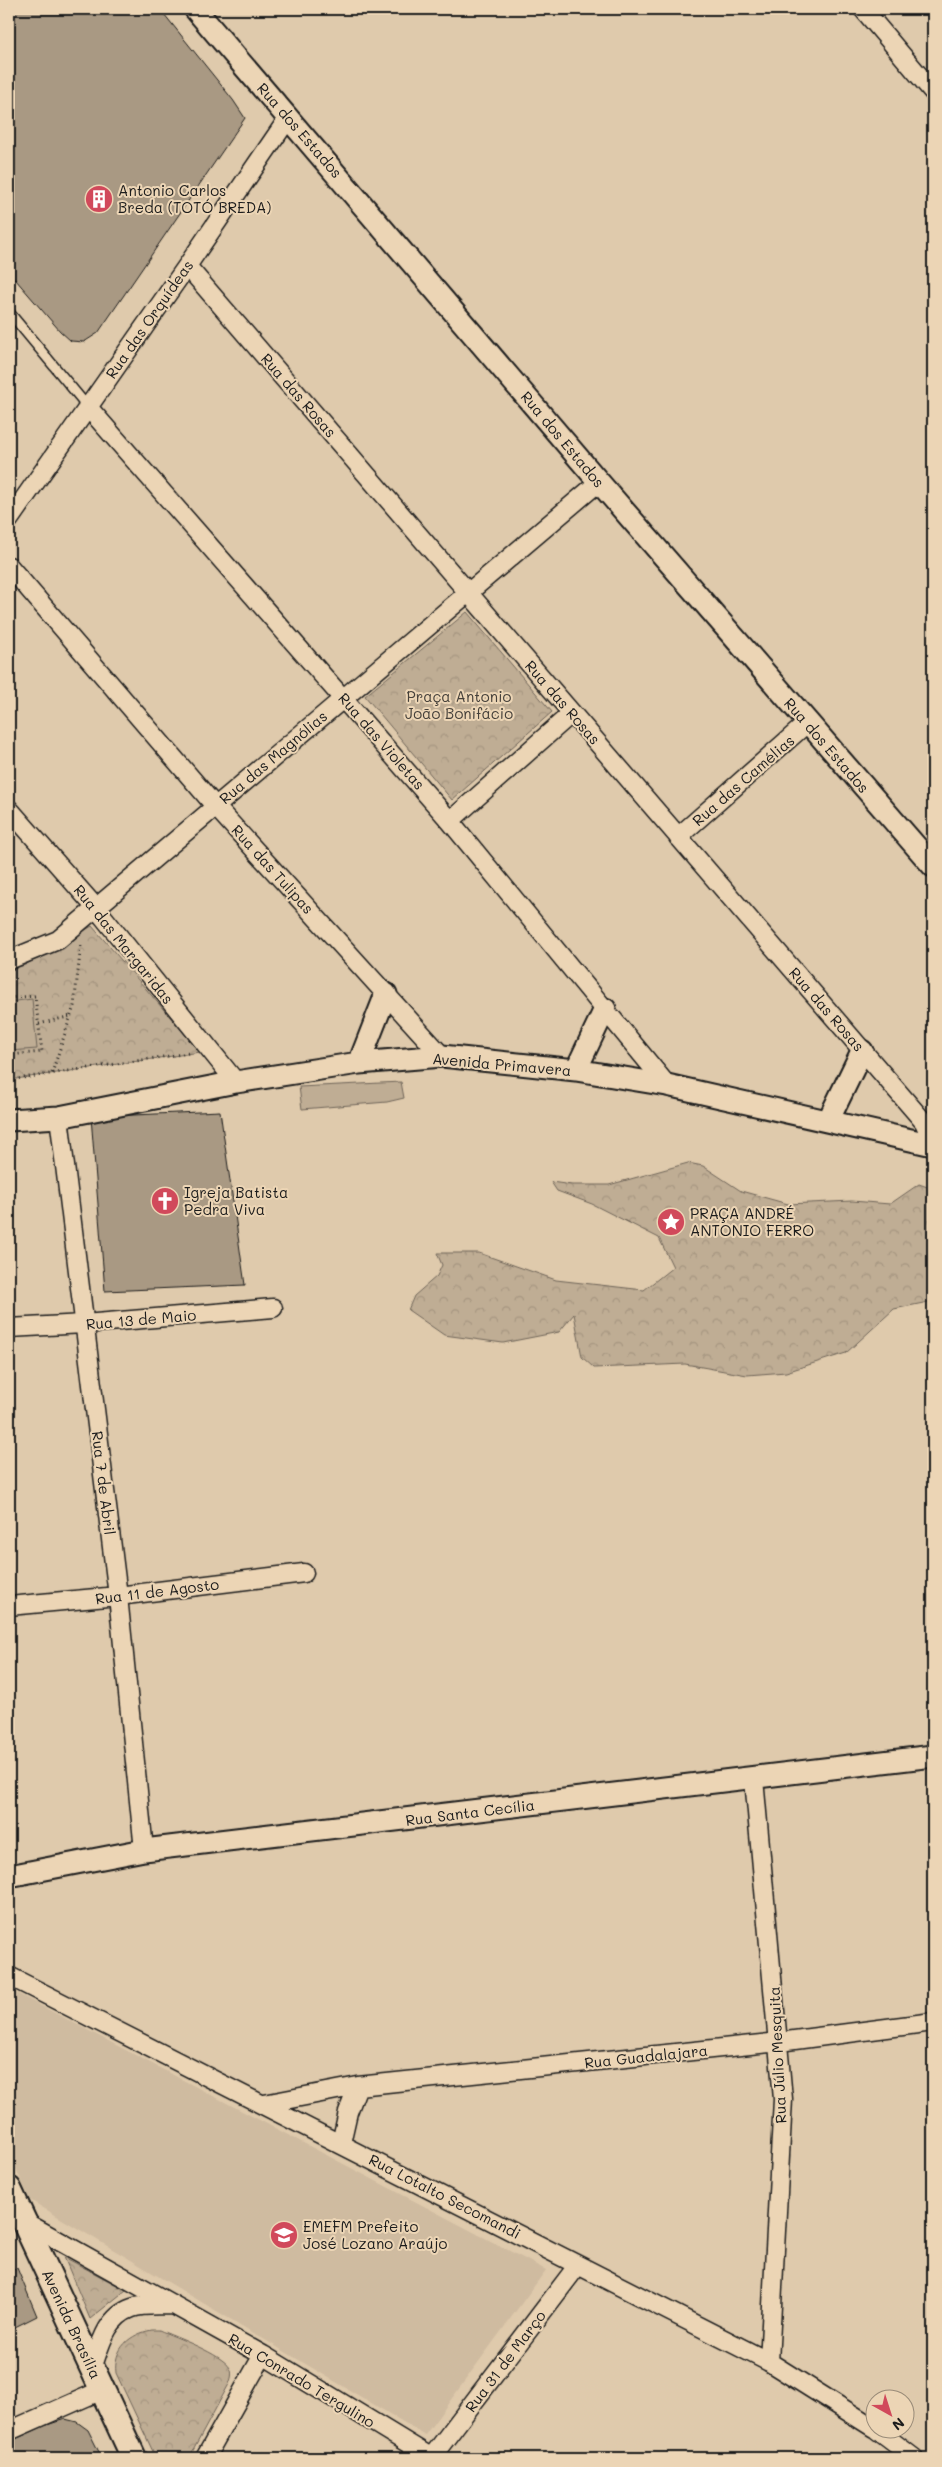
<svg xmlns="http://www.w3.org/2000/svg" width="942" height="2467" viewBox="0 0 942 2467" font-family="Mali,sans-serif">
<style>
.built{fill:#cfbba0}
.forest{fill:url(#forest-crowns);stroke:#6e6458}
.pitch{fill:#bfad94;stroke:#6e6458}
.building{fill:#a99983;stroke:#1c1c1c}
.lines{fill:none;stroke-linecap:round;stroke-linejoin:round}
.service-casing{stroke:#1c1c1c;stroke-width:12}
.minor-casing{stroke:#1c1c1c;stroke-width:21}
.tertiary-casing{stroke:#1c1c1c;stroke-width:25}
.secondary-casing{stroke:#1c1c1c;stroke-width:28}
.path{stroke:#1c1c1c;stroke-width:3;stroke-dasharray:1 4;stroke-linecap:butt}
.service{stroke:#ecd5b5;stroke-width:9}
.minor{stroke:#ecd5b5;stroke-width:18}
.tertiary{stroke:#ecd5b5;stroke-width:21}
.secondary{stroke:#ecd5b5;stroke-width:24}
.labels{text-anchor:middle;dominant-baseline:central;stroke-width:4;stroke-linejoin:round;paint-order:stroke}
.street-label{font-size:15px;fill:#1c1c1c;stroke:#ecd5b5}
.poi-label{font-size:15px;fill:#1c1c1c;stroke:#ecd5b5;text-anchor:start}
.park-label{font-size:15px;fill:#45403a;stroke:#ecd5b5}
</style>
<defs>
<pattern id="forest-crowns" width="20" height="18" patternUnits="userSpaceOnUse" patternTransform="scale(1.25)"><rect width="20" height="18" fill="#bfad94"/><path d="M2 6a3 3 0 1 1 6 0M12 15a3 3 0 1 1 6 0" fill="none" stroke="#a4947f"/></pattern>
</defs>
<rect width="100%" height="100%" fill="#dfcaac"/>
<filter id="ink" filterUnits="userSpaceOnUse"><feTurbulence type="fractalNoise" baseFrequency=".02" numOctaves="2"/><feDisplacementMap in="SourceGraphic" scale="10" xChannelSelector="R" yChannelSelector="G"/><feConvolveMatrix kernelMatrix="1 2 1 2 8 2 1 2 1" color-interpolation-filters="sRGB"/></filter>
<g filter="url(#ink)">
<path class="built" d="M9,1989l537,281 -121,165 -395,-235 -21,-47z"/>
<path class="forest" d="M467,612l85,100 -100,88 -87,-104z
M92,926l108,126 -191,28v-110l16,-5z
M688,1163l15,3 38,25 47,13 64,-3 38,3 29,-20 14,5v112l-39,8 -48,44 -60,19 -39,3 -62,-11 -91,4 -12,-11 -8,-43 -15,18 -56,11 -59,-8 -36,-25 6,-14 23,-20 5,-11 -5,-12h42l77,27 88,10 29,-23 -14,-29 -67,-34 -35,-13 -6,-9 21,3h37z
M64,2257l62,33 -36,29z
M152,2330h7c16,7 63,24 71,38 3,5 1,11 -1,16l-40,74h-33l-40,-85c-3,-25 14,-39 36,-43z"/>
<path class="pitch" d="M32,999l5,50 -28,2v-49z
M401,1082l3,16 -17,4 -85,7 -3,-22z"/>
<path class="building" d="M9,9h151l73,91 12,18 -147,215 -14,9 -13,-1 -11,-10 -51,-59z
M220,1111l25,174 -140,6 -14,-174z
M17,2268l20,48 -28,14v-58z
M65,2419l12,3 11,8 14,28h-93v-16l35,-16z"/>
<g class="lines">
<defs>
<path id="service" d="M9,312l78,94"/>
<path id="minor" d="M863,9l70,83
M187,266l737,856 9,20
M87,406l363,415 217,264
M9,520l178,-254 102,-149
M9,566l206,240 227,250
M9,809l87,99 140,174
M450,821l122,-108
M678,837l129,-114
M9,960l49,-20 541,-458
M59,1117l59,479 26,254
M9,1328l75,-4 189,-16
M9,1606l109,-10 186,-23
M754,1779l29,320 -14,263
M9,1976l760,386 105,66
M264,2104l94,-18 421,-44 154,-20
M341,2143l7,-31 10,-26
M25,2222l238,133 169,103
M92,2369c8,-23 14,-52 40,-61 11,-4 27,-2 39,-3
M877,2430l37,28
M9,2431l93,-41
M205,2458l58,-103
M431,2458l147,-193"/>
<path id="tertiary" d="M195,9l404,473 334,384
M359,1063l27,-69
M576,1070l29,-61
M9,1120l50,-3 177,-35 123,-19 83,-7 134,14 91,15 266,60
M828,1121l34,-70
M9,1876l135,-26 789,-94"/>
<path id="secondary" d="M9,2189l125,269"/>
</defs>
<use href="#service" class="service-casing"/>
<use href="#minor" class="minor-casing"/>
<use href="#tertiary" class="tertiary-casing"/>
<use href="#secondary" class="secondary-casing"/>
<path class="path" d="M9,998l26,-2 7,56 -33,3
M39,1024l32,-8
M52,1073l22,-67 7,-61
M9,1080l180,-27"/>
<use href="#service" class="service"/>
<use href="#minor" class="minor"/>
<use href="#tertiary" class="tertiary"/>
<use href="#secondary" class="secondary"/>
</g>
</g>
<defs>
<symbol id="building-disc" viewBox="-11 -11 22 22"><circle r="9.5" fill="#d1495b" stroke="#ecd5b5"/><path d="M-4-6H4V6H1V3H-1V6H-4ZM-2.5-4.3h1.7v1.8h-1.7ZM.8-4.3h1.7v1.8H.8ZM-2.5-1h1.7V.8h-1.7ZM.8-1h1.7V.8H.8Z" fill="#fff"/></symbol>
<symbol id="church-disc" viewBox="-11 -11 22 22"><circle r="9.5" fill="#d1495b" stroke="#ecd5b5"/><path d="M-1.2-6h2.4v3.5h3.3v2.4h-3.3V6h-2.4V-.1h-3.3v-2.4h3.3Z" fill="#fff"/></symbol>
<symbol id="sight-disc" viewBox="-11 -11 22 22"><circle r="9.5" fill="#d1495b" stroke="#ecd5b5"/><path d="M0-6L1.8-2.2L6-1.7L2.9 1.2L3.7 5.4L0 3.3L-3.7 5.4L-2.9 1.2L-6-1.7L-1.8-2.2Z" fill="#fff"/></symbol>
<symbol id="school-disc" viewBox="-11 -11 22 22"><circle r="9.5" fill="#d1495b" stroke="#ecd5b5"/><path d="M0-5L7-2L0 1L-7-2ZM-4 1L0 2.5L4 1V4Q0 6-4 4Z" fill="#fff"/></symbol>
</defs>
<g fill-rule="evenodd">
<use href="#building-disc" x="83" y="183" width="32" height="32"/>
<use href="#church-disc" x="149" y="1185" width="32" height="32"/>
<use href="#sight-disc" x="655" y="1206" width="32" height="32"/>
<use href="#school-disc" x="268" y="2219" width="32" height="32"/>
</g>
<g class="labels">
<g class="street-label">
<text transform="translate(300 130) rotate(49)">Rua dos Estados</text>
<text transform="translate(149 319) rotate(-55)">Rua das Orquídeas</text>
<text transform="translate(299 395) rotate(49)">Rua das Rosas</text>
<text transform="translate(563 439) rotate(50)">Rua dos Estados</text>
<text transform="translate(563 702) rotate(49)">Rua das Rosas</text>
<text transform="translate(382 741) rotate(49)">Rua das Violetas</text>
<text transform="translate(827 745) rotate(49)">Rua dos Estados</text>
<text transform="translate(273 757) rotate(-40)">Rua das Magnólias</text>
<text transform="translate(743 780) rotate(-41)">Rua das Camélias</text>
<text transform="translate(273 869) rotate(48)">Rua das Tulipas</text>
<text transform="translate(124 944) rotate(51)">Rua das Margaridas</text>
<text transform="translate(827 1009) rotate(49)">Rua das Rosas</text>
<text transform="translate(502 1064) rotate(5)">Avenida Primavera</text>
<text transform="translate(141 1319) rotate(-5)">Rua 13 de Maio</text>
<text transform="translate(104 1483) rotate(83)">Rua 7 de Abril</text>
<text transform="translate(157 1591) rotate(-7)">Rua 11 de Agosto</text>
<text transform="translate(470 1812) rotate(-7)">Rua Santa Cecília</text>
<text transform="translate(777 2055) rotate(-93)">Rua Júlio Mesquita</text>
<text transform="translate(646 2056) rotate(-6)">Rua Guadalajara</text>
<text transform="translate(445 2196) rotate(27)">Rua Lotalto Secomandi</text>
<text transform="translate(72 2324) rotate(65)">Avenida Brasília</text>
<text transform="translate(505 2361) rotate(-53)">Rua 31 de Março</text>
<text transform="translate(302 2380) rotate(31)">Rua Conrado Tergulino</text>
</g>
<g class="poi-label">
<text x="118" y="190">Antonio Carlos<tspan x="118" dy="17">Breda (TOTÓ BREDA)</tspan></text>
<text x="184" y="1192">Igreja Batista<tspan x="184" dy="17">Pedra Viva</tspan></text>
<text x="690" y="1213">PRAÇA ANDRÉ<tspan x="690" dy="17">ANTONIO FERRO</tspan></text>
<text x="303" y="2226">EMEFM Prefeito<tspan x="303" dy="17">José Lozano Araújo</tspan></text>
</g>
<g class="park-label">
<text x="459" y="696">Praça Antonio<tspan x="459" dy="17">João Bonifácio</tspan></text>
</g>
</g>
<rect width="942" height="2467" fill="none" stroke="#ecd5b5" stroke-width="30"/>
<rect x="15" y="15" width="912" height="2437" fill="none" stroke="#1c1c1c" stroke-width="2" filter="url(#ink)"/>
<g transform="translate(890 2414) rotate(141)"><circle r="24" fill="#ecd5b5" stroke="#998b78"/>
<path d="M0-4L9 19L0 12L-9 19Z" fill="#d1495b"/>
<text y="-8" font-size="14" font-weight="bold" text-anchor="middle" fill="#1c1c1c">N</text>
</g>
</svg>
